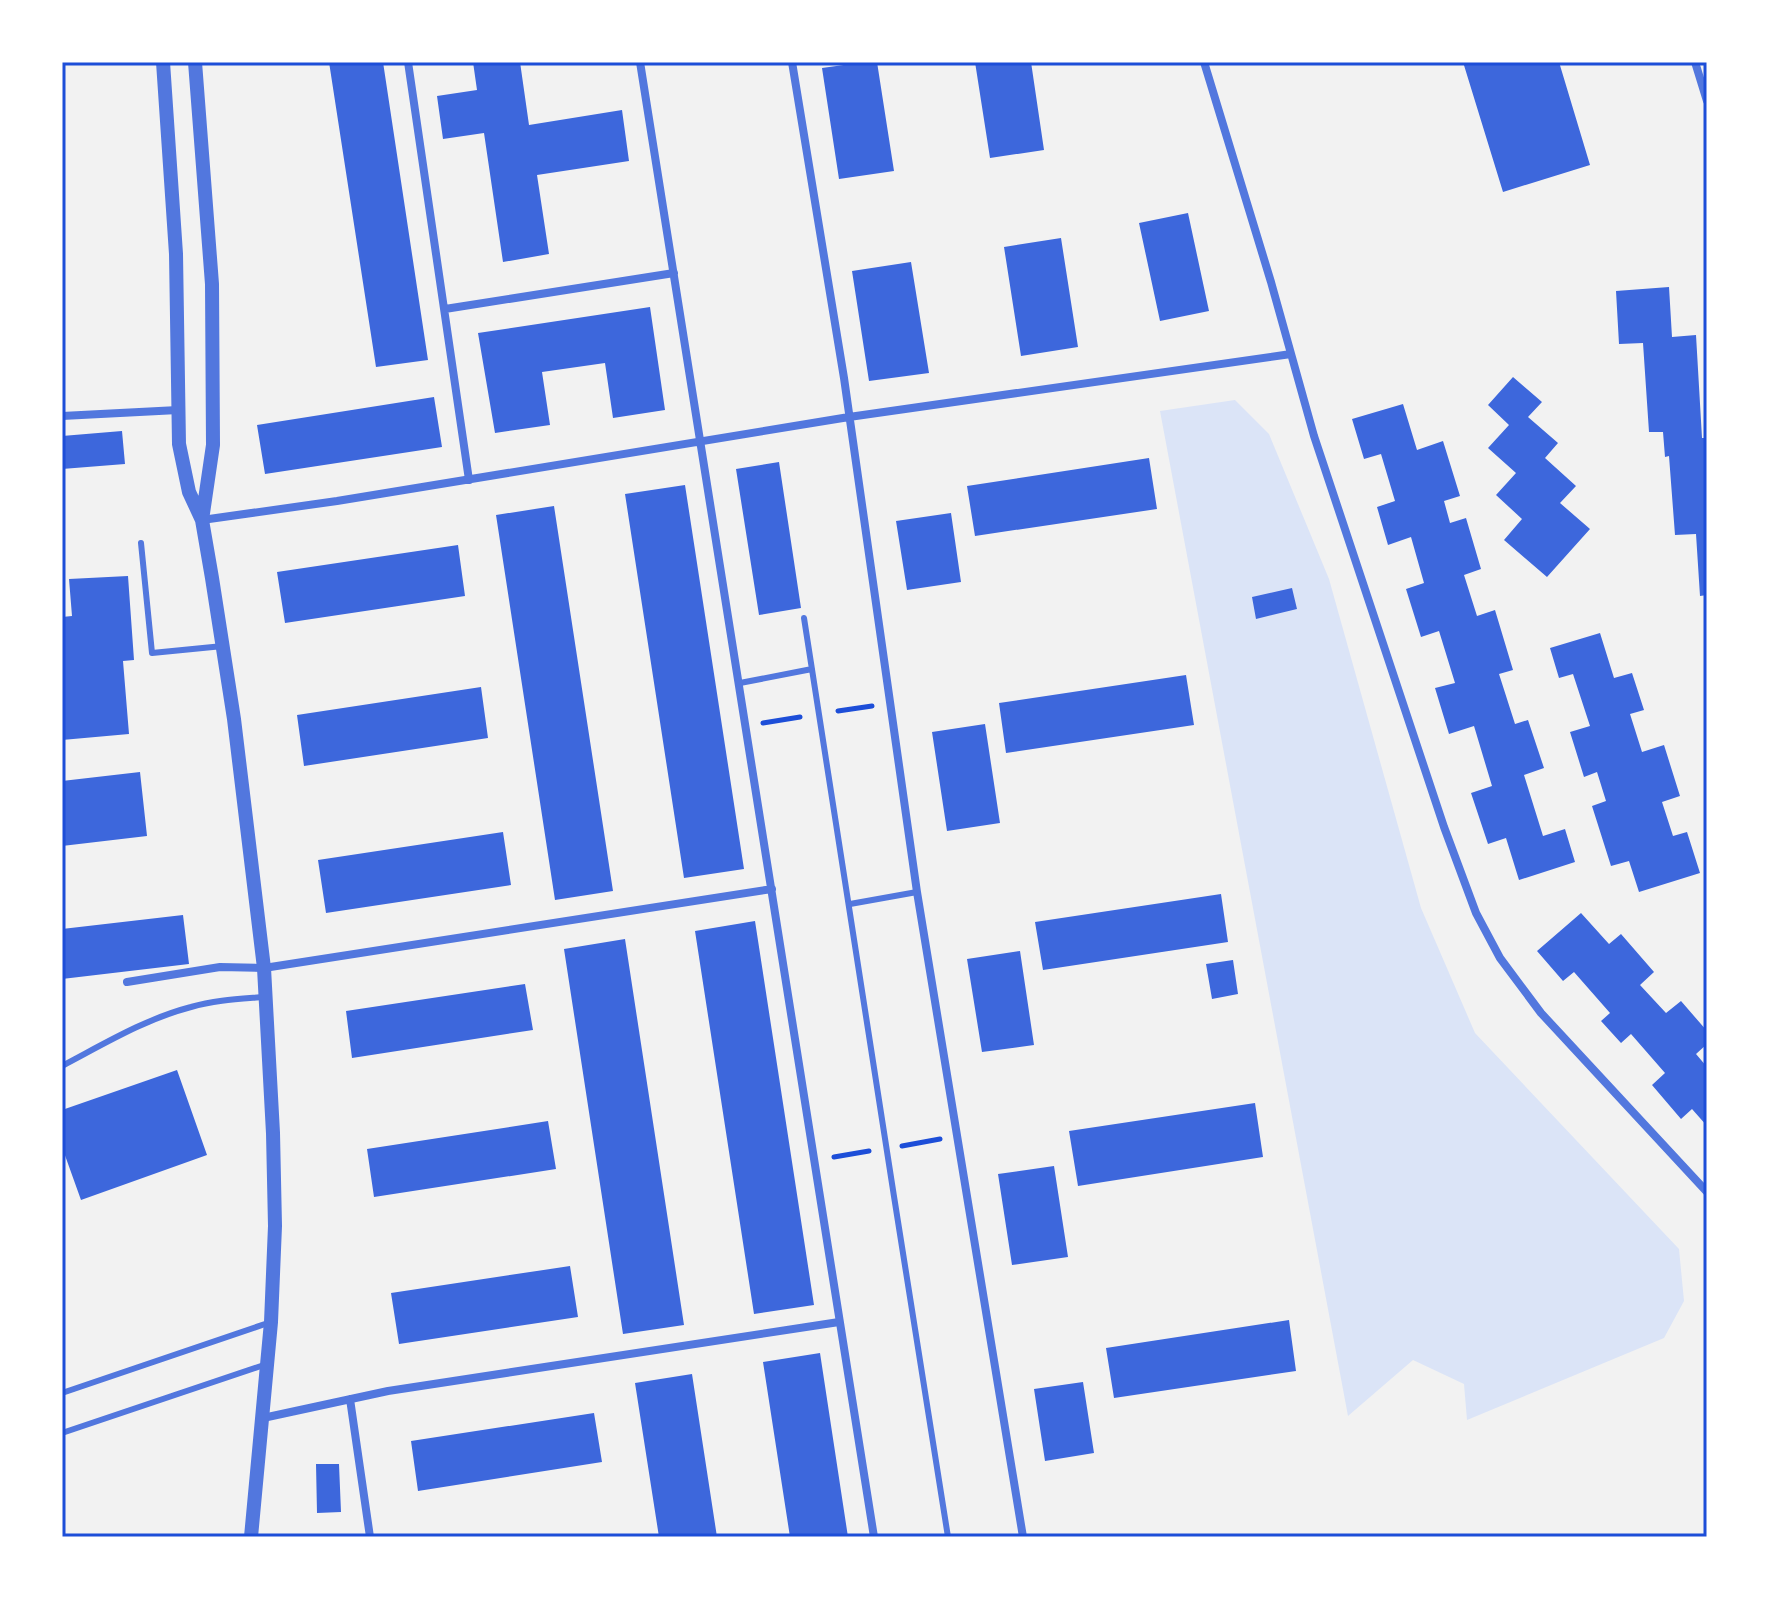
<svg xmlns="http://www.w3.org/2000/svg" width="1769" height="1599" viewBox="0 0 1769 1599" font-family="'Nunito Sans',sans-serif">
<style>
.green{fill:#dbe4f7}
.building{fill:#3d67dc}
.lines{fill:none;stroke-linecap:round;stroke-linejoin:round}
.path{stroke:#1d4ed8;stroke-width:5}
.service{stroke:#5277de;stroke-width:6}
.minor{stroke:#5277de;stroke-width:8}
.tertiary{stroke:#5277de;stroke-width:14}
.neatline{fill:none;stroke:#1d4ed8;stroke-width:3}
</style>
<rect width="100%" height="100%" fill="#f2f2f2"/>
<path class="green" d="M1235,400l34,34 60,145 92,329 54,125 204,216 5,52 -20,37 -197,82 -3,-36 -51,-24 -65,56 -188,-1005z"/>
<path class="building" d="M329,62h54l45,298 -52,7z
M473,62h47l9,63 93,-15 7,51 -92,14 12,79 -46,8 -19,-129 -41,6 -6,-43 40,-6z
M865,62h12l17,109 -55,8 -17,-111z
M975,62h56l13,88 -54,8z
M1463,62h96l31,103 -87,27z
M1188,213l21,98 -49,10 -21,-98z
M1061,238l17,109 -57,9 -17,-109z
M911,262l18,111 -60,8 -17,-110z
M1669,287l3,50 24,-2 6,103h5v157l-7,1 -4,-62 -21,1 -6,-79 -4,1 -2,-25h-14l-6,-89 -24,1 -3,-53z
M650,307l15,103 -52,8 -8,-55 -63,9 8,53 -55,8 -17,-100z
M1513,377l29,25 -14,15 30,26 -13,15 31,28 -16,17 30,26 -43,48 -43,-37 18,-21 -26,-24 20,-22 -28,-25 21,-23 -21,-20z
M434,397l8,50 -177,27 -8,-49z
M1403,404l14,46 26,-9 17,55 -16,5 6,22 16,-5 15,51 -17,6 13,41 18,-6 18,60 -14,4 16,50 13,-4 16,48 -20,7 19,61 22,-7 10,33 -56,18 -13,-42 -18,6 -17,-51 21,-7 -18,-60 -25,8 -14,-46 20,-5 -16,-52 -18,6 -15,-48 18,-6 -13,-46 -23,8 -11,-38 18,-6 -14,-47 -17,5 -12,-40z
M122,431l3,33 -63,5v-33z
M1149,458l8,51 -182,27 -8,-50z
M779,462l22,146 -42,7 -23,-146z
M685,485l59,384 -60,9 -59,-384z
M554,506l59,385 -58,9 -59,-385z
M951,513l10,69 -54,8 -11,-69z
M458,545l7,51 -180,27 -8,-51z
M128,576l6,84 -11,1 6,73 -67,6v-60h3l-3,-63 10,-1 -3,-37z
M1292,588l5,21 -41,10 -4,-22z
M1600,633l14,45 18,-5 12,37 -14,4 12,38 22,-7 16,51 -18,6 11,34 14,-4 13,41 -61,19 -10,-31 -18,5 -19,-60 14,-5 -9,-29 -13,5 -14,-45 20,-6 -17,-52 -14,4 -9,-30z
M1186,675l8,50 -188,28 -7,-50z
M481,687l7,51 -184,28 -7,-51z
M985,724l15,99 -53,8 -15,-99z
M140,772l7,64 -85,10v-65z
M503,832l8,53 -185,28 -8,-53z
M1221,894l7,48 -185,28 -8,-48z
M1581,913l28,31 12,-10 33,38 -14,13 26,28 15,-12 26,30v13l-11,10 11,13v59l-15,-17 -11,10 -29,-34 13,-12 -34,-39 -10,9 -20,-22 9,-8 -36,-41 -11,9 -26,-30z
M183,915l6,49 -127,15v-50z
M755,921l59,384 -60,9 -59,-383z
M625,939l59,386 -61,9 -59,-385z
M1020,951l14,94 -52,7 -15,-93z
M1233,960l5,34 -26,5 -6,-35z
M525,984l8,46 -181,28 -6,-47z
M177,1070l30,85 -126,45 -19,-53v-37z
M1255,1103l8,54 -185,29 -9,-55z
M548,1121l8,48 -182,28 -7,-48z
M1054,1166l14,91 -56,8 -14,-91z
M570,1266l8,51 -179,27 -8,-51z
M1289,1320l7,51 -182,27 -8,-50z
M820,1353l28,184h-58l-27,-175z
M692,1374l25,163h-58l-24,-154z
M1083,1382l11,71 -49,8 -11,-72z
M594,1413l8,49 -184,29 -7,-50z
M316,1464h23l2,48 -24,1z"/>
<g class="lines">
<path class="path" d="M838,711l34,-5
M763,723l37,-6
M902,1146l38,-7
M834,1157l35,-6"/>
<path class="service" d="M141,543l11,110 71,-7
M804,618c49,306 94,613 144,919
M740,683l72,-14
M850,904l67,-12
M62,1066c42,-22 83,-47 129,-59 24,-7 49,-8 73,-10
M62,1393l206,-70
M62,1433l202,-68"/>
<path class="minor" d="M408,62l61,418
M640,62l234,1475
M792,62l52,316 73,514 106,645
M1204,62l67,220 43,154 130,391 32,86 24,45 41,55 166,179
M1695,62l12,39
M445,309l229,-36
M62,416l116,-6
M202,520l135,-19 512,-84 442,-63
M127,982l93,-15 44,1 508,-79
M350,1399l20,138
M263,1418l125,-27 451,-69"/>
<path class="tertiary" d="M163,62l13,192 3,190 10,48 13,28 10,58 22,141 30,249 9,165 2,93 -4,96 -20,215
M195,62l17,222 1,161 -11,75"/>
</g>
<rect width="1769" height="1599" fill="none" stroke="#ffffff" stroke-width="128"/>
<rect x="64" y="64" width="1641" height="1471" class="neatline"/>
</svg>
